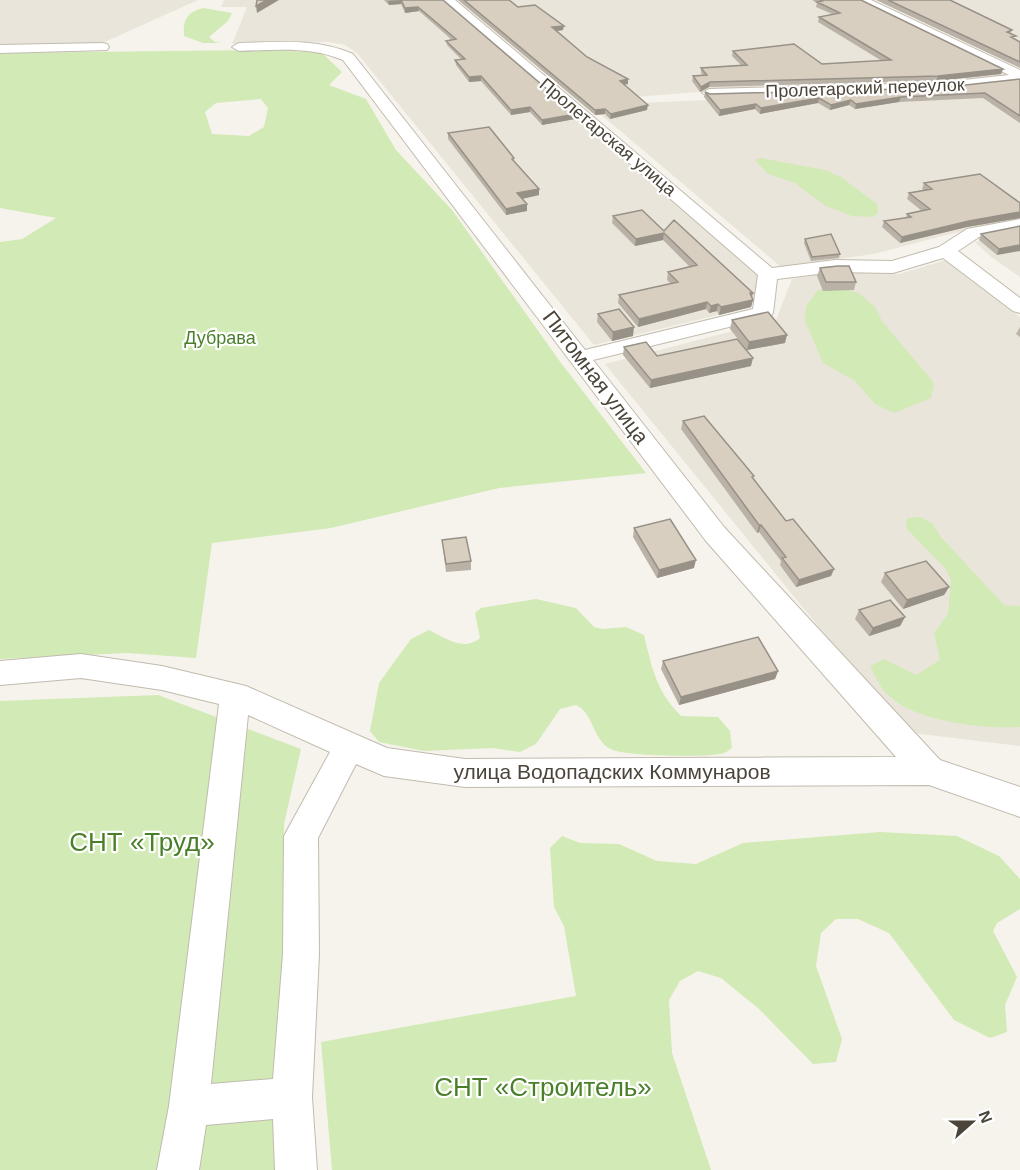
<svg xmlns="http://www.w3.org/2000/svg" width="1020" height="1170" viewBox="0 0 1020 1170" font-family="Arial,sans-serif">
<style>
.residential{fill:#eae5da}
.green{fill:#d2eab5;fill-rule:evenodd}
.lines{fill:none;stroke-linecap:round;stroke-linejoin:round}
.minor-casing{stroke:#c2bbae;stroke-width:2}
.minor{fill:#fff;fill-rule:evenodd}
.wall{fill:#bab2a6}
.shaded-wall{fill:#979187}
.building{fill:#d8cfc1;stroke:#979187;stroke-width:1.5}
.labels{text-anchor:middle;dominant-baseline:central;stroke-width:4.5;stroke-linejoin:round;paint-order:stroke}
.far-street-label{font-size:18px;fill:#4b4439;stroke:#fff}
.far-park-label{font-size:18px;fill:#4a7f2a;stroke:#fff}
.street-label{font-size:21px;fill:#4b4439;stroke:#fff}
.near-park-label{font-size:26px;fill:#4a7f2a;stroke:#fff}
</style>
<rect width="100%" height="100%" fill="#f6f3ec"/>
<path class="residential" d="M0,0h198l-100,45 -98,1z
M224,0h217l319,275 -9,32 -157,38 -237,-292 -12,-8 -16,-3 -97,2 15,-37h-26z
M464,0h383l163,77 -49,6 -237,7 -141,11z
M877,0h143v66z
M1020,86v133l-74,16 -72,19 -93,13 -183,-155 42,-9z
M1020,232v45l-29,-20 -16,-15z
M946,260l74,57v429l-116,-14 -299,-368 171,-44 16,-41 49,-8 59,3z"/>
<path class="green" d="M203,8l29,5 -4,8 -19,16 6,5 6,1h-18l-19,-7c-1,-16 3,-24 19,-28z
M256,50l58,2 10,3 18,17 -13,13 37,14 30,51 56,60 109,153 85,110 -147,15 -168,40 -119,15 -16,115 -68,-5 -128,6v-417l22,-3 34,-21 -56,-10v-155zM261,99l7,9 -4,19 -15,9 -37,-2 -7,-22 11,-9z
M761,158l64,12 16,7 36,27 1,9 -5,4 -21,-1 -26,-10 -31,-23 -27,-9 -13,-14z
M838,286l22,8 15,13 7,14 52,62 -3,15 -37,15 -19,-9 -20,-23 -32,-18 -18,-42 1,-15 12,-16z
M920,517l13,7 7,12 64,69 16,1v121c-37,2 -106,-5 -133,-33 -7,-7 -12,-19 -17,-28l14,-7 32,16 24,-15 -6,-27 14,-19 3,-34 -5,-11 -40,-41 1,-10z
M536,599l40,9 18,19 8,2 24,-2 18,8c8,33 12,56 37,81l37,1 12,14 2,17c-2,1 -6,5 -8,5 -15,5 -96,3 -111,-3 -21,-8 -18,-36 -37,-45l-16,4 -24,35 -16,8 -28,-4 -68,3 -45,-9 -9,-11 9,-48 32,-44 18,-9c16,8 35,22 51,8l-5,-25 6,-5z
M158,695l143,54 -17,75 -3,346h-281v-469z
M880,832l77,4 42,20 21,23v30l-23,14 -4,8 24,46 -12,28 2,27 -17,6 -36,-18 -65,-87 -31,-14h-22l-15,14 -5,33 26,73 -6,23 -23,2 -54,-55 -38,-31 -23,-7 -18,10 -11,19 3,53 39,117h-379l-11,-128 255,-46 -12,-70 -10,-19 -4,-59 12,-12 18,7 39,1 38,17 39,3 47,-21z"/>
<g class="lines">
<defs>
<path id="minor" d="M442,0h13l317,268 63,-8 57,1 47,-14 28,-18 53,-10v10l-41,8 -21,14 62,47v15l-7,-2 -70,-53 -50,15 -58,-1 -58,7 -4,34 -3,4 -177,43 131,167 216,233 80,27v30l-91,-32 -464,2 -81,-11 -28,-12 -38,74 1,116 -7,143 5,73h-42l-2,-51 -67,6 -7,45h-42l12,-64 50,-402 -57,-14 -81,-12 -81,7v-24l81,-7 81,12 84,20 141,62 78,11 431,-2 -190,-216 -363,-481c-33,-14 -69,-10 -104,-9l-7,-4 7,-4c39,-1 77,-5 114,11l232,296 168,-41 5,-34zM248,715l82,37 -46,84 -1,118 -10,125 -62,5z
M855,0h16l149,70v12l-84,9 -227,6 -7,-4 7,-4 227,-6 73,-8z
M102,43l5,1 2,3 -2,3 -107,3v-8z"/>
</defs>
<use href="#minor" class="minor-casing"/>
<use href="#minor" class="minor"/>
</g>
<path class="wall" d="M384,0h59l132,119 -33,6 -12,-13 -19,3 -30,-34 -12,1 -13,-17 -1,-5 6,-1 -14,-14 -1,-4 6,-1 -33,-29 -14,2 -4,-9 -12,1z
M458,0h51l9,7 45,23 -7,1 31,26 41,22v5l-4,1 23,25 -37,9 -5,-5 -10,1z
M812,0h49l142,69 -2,5 -65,7 -227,6 -9,5 -8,-11 1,-5 10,-1 -2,-2v-5l40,-3 -9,-9 1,-5 89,13 60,-3 -64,-39 1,-5 13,-3 -16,-7 1,-4z
M876,0h74l62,30 -2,4 5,5 5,3v26z
M1020,79v44l-37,-25 -84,4 -44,7 -6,-4 -19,5 -12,-7 -58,11 -5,-5 -36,7 -15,-19 1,-5 5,2 228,-6z
M448,133l66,25v3l25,28v6l-17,4 5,5v7l-21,4 -58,-76z
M924,183l96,20v15l-53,9 -67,16 -18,-16 2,-6 22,-3 1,-4 15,-3 -15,-12 2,-6 14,-3 -1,-1z
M613,216l51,15 89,62 -1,3 1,4 -2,7 -32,8 -2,-4 -8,2 -3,-4 -68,18 -20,-24 1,-8 52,-11 -4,-4 1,-8 22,-5 -27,-27 -28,6 -23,-23z
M1020,226l-23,29 -18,-15 2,-6z
M805,239l35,15 -1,4 -28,3 -7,-18z
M820,268l36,14 -2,8 -31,1 -6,-15z
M598,314l35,22 -21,5 -15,-19z
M732,320l53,23 -38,7 -17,-21z
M1020,327v10l-4,-3z
M624,347l33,9 94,10 -101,22 -27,-33z
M683,421l70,58 33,42 48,48 -3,7 -35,11 -16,-22 1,-4 -22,-29 -2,1 -76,-104z
M634,528l60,40 -37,10 -24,-41z
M442,540l29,21v9l-25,2z
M885,573l64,14 -5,8 -41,14 -22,-27z
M859,610l46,7 -5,9 -31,10 -14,-17z
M663,661l115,10 -3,8 -96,26 -18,-36z"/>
<path class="shaded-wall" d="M267,0h12l-22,13 -1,-7z
M401,0v4l-12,1 -1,-4z
M418,7l1,4 -14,2v-5z
M564,26l-1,4 -12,2 1,-5z
M1003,69l-2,5 -65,7 2,-5z
M481,76v5l-12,1v-5z
M628,79v5l-9,1 1,-4z
M710,82l-1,5 -9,5 1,-5z
M901,97l-2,5 -44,7 1,-5z
M819,98l-1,5 -58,11 1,-6z
M851,100l-2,5 -19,5 1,-5z
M756,104l-1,5 -36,7 1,-6z
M648,105l-1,5 -37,9 1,-5z
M530,107v5l-19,3v-5z
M605,109v5l-10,1v-5z
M576,114l-1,5 -33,6v-5z
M539,189v6l-22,5v-7z
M527,204v7l-21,4v-6z
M1020,212v6l-53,9 -67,16 2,-6 67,-16z
M664,233l-1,7 -28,6 1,-7z
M1020,245v6l-23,4 2,-6z
M750,293h3l-2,7h2l-2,7 -32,8 2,-8z
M707,302l-1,7 -68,18 1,-8z
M718,304l-1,7 -8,2 2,-7z
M634,327l-1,9 -21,5 1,-9z
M787,335l-2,8 -38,7 2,-8z
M753,358l-2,8 -101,22 1,-8z
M759,525h2l-2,7 -2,1z
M696,560l-2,8 -37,10 2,-8z
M834,569l-3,7 -35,11 3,-7z
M949,587l-5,8 -41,14 4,-9z
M905,617l-5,9 -31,10 4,-8z
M778,671l-3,8 -96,26 2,-8z"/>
<path class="building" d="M257,0h10l-11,6z
M401,0h42l133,114 -34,6 -12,-13 -19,3 -30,-34 -12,1 -14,-17 10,-1 -19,-18 10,-2 -38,-32 -13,1z
M464,0h45l9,7 17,-2 29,21 -12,1 35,30 41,22 -8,2 28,24 -37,9 -6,-5 -10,1z
M820,0h41l142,69 -65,7 -228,6 -9,5 -8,-11 14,-1 -6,-7 46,-3 -14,-14 61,-7 28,20 69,-4 -72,-43 21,-4 -23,-11 5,-1z
M888,0h62l62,30 -5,2 9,4 -5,1 9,5v20z
M1020,79v37l-35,-23 -84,4 -45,7 -5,-4 -20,5 -12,-7 -58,10 -5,-4 -36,6 -15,-18 5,2 228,-6z
M489,127l25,31 -2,1 27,30 -22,4 10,11 -21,5 -58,-76z
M980,174l40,29v9l-51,9 -67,16 -18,-16 27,-4 -4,-3 23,-5 -21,-16 23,-4 -8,-6z
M642,210l22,21 10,-11 79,73h-3l3,7 -32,7 -3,-3 -7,2 -4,-4 -68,17 -20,-24 59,-13 -10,-10 29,-7 -33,-32 -28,6 -23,-23z
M1020,226v19l-21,4 -18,-15z
M831,234l9,20 -28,3 -7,-18z
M838,266h11l7,16h-30l-6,-14z
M619,309l15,18 -21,5 -15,-18z
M768,312l19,23 -38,7 -17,-22z
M737,339l16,19 -102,22 -27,-33 22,-5 11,14z
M704,416l50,60 -2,1 34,44 7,-2 41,50 -35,11 -17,-22 4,-1 -25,-32h-2l-76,-104z
M670,519l26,41 -37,10 -25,-42z
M466,537l5,24 -25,3 -4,-24z
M926,561l23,26 -42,13 -22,-27z
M890,600l15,17 -32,11 -14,-18z
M758,637l20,34 -97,26 -18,-36z"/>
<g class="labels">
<g class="far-street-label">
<text transform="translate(865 88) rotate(-2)">Пролетарский переулок</text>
<text transform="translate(608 137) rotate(40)">Пролетарская улица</text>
</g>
<g class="far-park-label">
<text x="220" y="338">Дубрава</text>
</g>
<g class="street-label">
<text transform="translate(596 377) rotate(53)">Питомная улица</text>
<text x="612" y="771">улица Водопадских Коммунаров</text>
</g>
<g class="near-park-label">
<text x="142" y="842">СНТ «Труд»</text>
<text x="543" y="1087">СНТ «Строитель»</text>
</g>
</g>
<g transform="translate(972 1122) rotate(69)" stroke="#ffffff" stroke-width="4.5" paint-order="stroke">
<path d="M0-4.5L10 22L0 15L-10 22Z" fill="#4b4439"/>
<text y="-9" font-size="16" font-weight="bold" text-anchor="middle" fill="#4b4439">N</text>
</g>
</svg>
